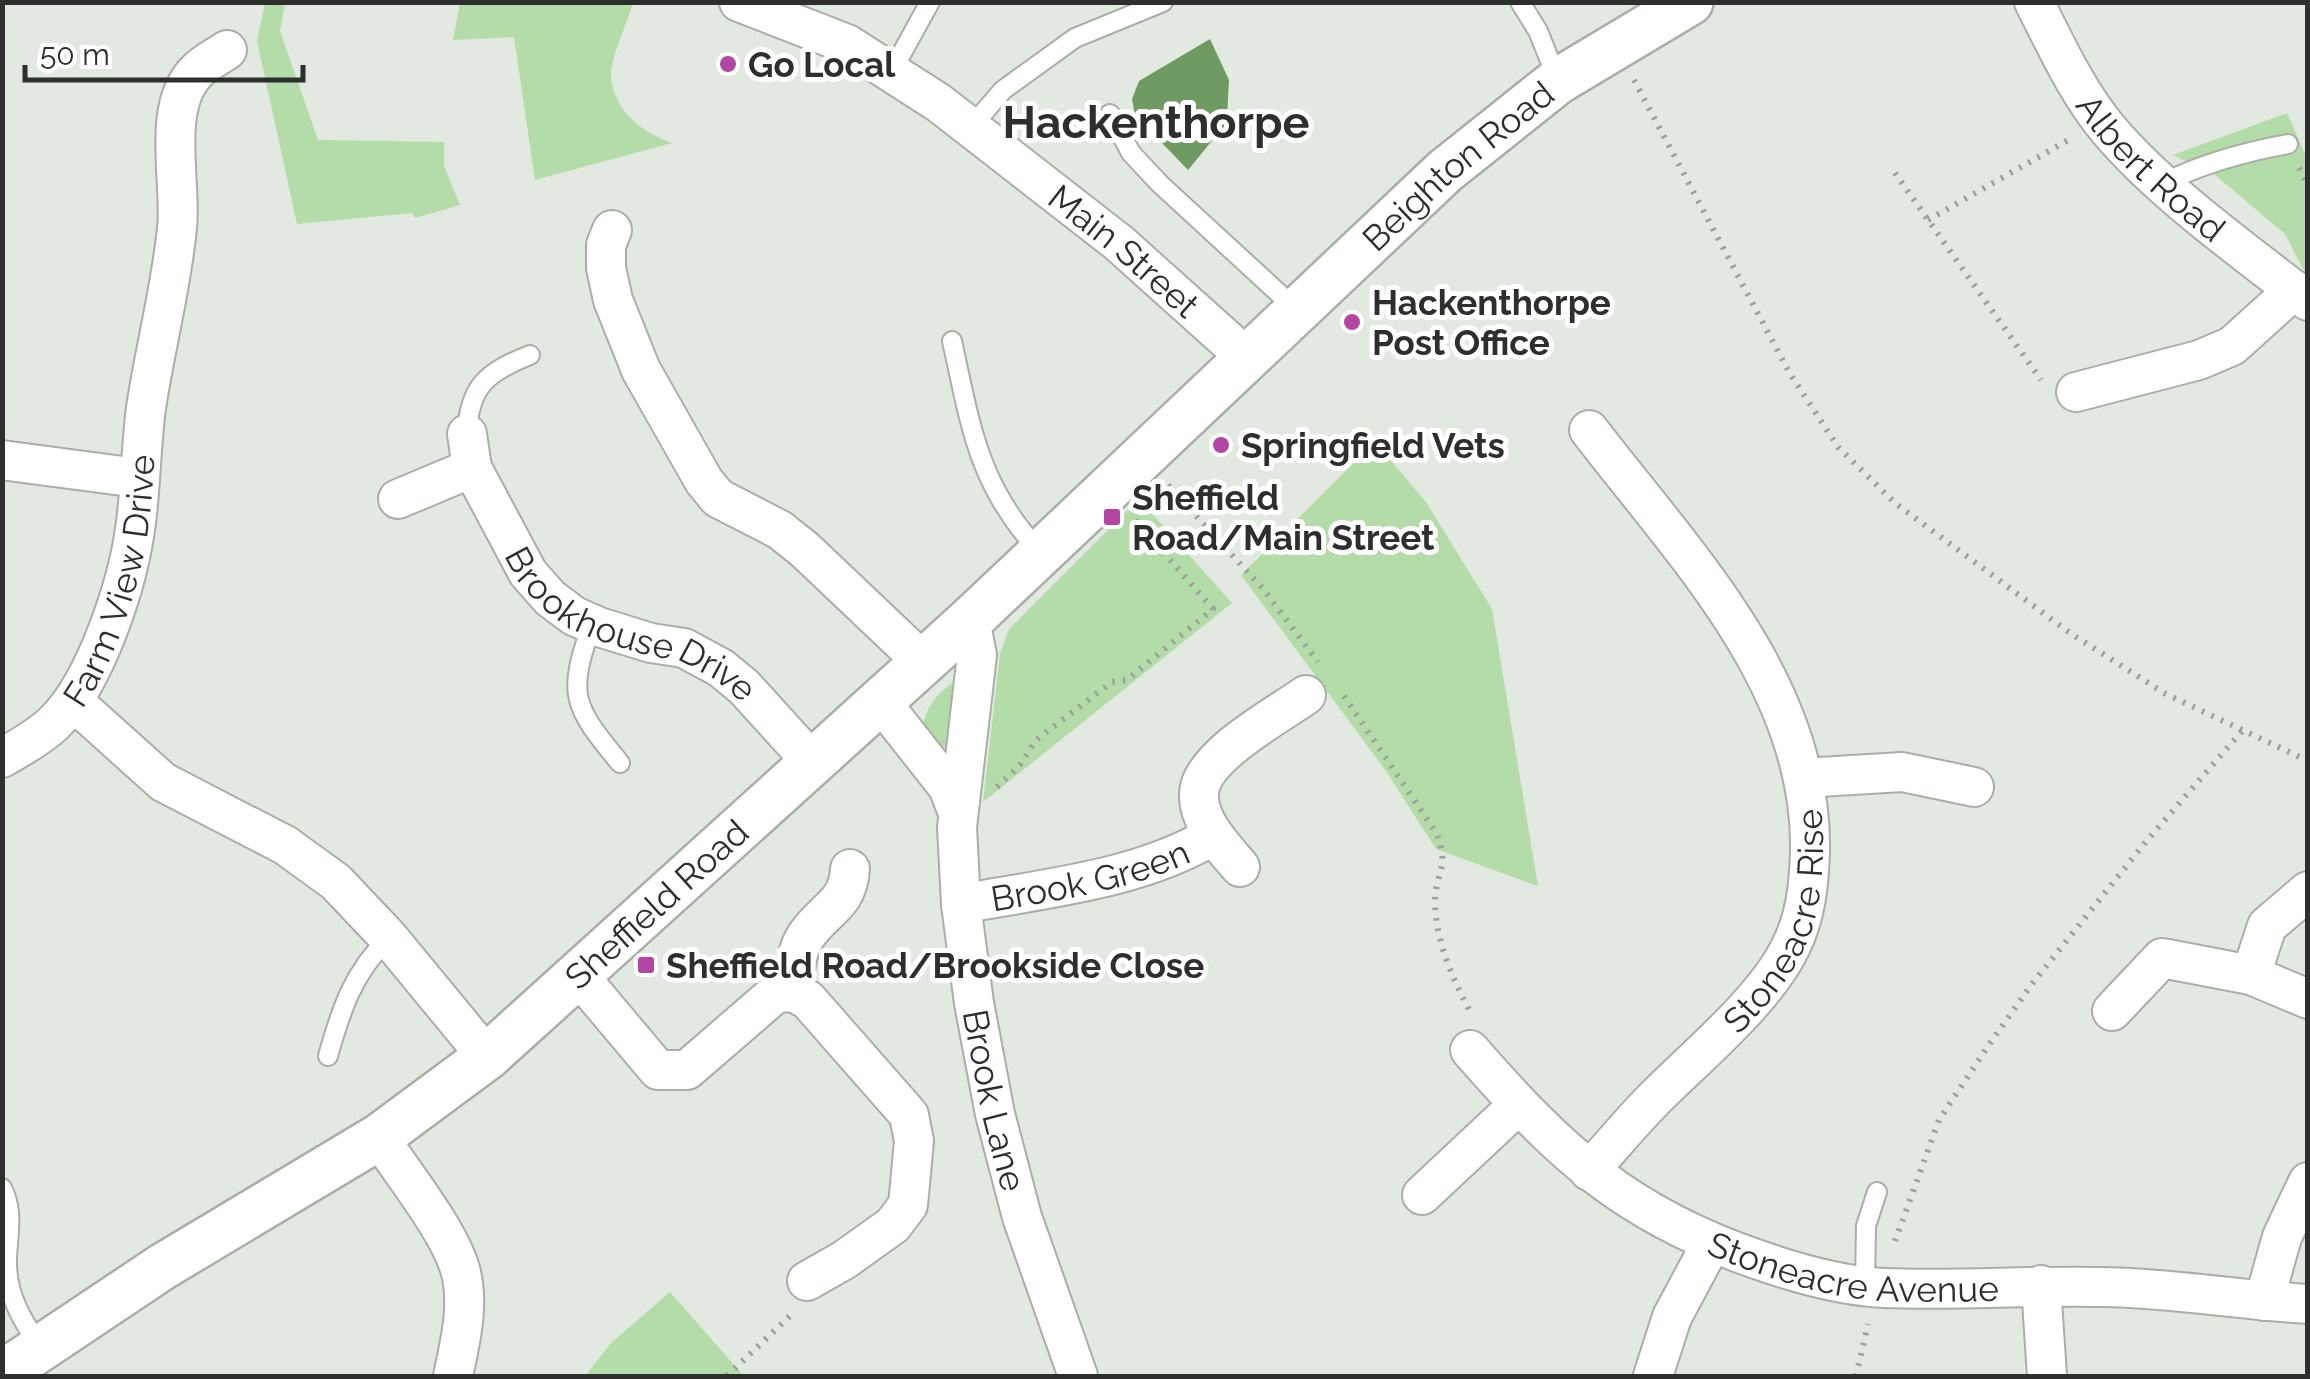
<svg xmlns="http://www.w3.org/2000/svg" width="2310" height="1379" viewBox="0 0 2310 1379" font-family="Raleway,sans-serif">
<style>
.green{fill:#b4dca8}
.water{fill:#6f9b62}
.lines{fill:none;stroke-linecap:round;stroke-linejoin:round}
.service-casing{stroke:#a9afa7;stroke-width:22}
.minor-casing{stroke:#a9afa7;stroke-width:42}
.tertiary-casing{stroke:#a9afa7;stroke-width:50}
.path{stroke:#9ba099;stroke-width:6;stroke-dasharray:2.5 8;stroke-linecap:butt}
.service{stroke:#fff;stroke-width:18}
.minor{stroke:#fff;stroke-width:38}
.tertiary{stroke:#fff;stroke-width:45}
.poi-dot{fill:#b346a5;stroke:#fff;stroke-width:4}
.labels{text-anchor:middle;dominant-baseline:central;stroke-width:10;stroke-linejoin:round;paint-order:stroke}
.poi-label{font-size:35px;font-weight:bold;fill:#2d2f2c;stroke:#fff;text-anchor:start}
.street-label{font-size:35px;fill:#2d2f2c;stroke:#fff}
.district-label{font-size:45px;font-weight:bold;fill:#2d2f2c;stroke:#fff}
</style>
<rect width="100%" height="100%" fill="#e2e9e0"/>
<path class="green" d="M265,3h20l-5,28 38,109 126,2v24l16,39 -45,13 -3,-5 -115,11 -40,-183z
M460,3h173c-5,17 -24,59 -22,75 5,35 31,54 61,65l-137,37 -21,-143 -61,3z
M2287,113l20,45v118l-22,-42 -70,-59 -42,-20z
M1375,442l51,60 66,107 46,277 -102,-37 -50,-78 -145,-196z
M1139,499l93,104 -249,199 17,-148 9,-25z
M965,673l-11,61 -9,13h-9l-15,-18c9,-31 19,-37 44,-56z
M670,1292l72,82 -2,2h-155l27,-34z"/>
<path class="water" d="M1210,39l19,41 -3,55 -11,2 -27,33 -53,-55 -3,-16 7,-18z"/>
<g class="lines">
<defs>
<path id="service" d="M1520,2l18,29 20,50
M892,71l38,-69
M1110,114l21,39 29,31 137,126
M971,127l32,-37 72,-52 88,-36
M2163,183c41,-20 80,-31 125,-39
M952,341c19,86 26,145 89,212
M467,434c2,-48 20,-62 63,-79
M592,624c-25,71 -20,81 28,139
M328,1056c13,-46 25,-84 61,-118
M2,1188c12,23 6,45 5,71 -1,34 14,61 34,88
M1865,1285l1,-59 11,-34"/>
<g id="minor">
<path id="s1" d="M739,2l108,42 92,59 180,140 127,114"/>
<path id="s2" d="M2034,2c22,43 43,90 74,127 53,63 135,121 200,172"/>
<path d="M612,230l-6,15v23l7,32 28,70 63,111 14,17 62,32 25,20 118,112"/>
<path d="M2076,392l123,-32 33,-14 62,-56"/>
<path id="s3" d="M467,434l5,34 56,105 22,25 24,18 25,11 52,16 33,5 37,20 23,19 69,76"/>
<path d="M2,460l136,18"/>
<path d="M398,499l74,-31"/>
<path id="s4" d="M970,620l7,35 -20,172 4,77 13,99 21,111 27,103 56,159"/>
<path d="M73,701l90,81 122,63 51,37 53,56 98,119"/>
<path d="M881,702l67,85 10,26"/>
<path id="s5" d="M2,758c17,-10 36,-20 51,-34 43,-41 76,-143 83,-202 5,-38 5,-76 10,-114 9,-60 25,-119 31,-180 5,-45 -16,-120 19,-156 8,-9 21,-15 31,-22"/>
<path d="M1803,778l99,-6 72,15"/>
<path d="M1240,867c-16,-19 -43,-46 -41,-74 2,-37 79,-78 107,-98"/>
<path id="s6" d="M961,904c85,-16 178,-24 253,-69"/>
<path d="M578,975l80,95h29l89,-77 17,-1 15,8 101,115 5,26 -6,64 -15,20 -49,35 -37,21"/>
<path d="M2251,975l16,-49 41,-35"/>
<path d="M793,992c2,-18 2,-40 13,-56 18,-27 42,-31 44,-67"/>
<path d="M2112,1011l50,-53 89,17 57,24"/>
<path id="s7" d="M1470,1050c90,103 156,165 289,210 40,14 82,26 125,28 73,3 147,-3 220,-1 67,1 136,13 204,17"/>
<path d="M379,1137c24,37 69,92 81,132 10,35 0,74 -7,107"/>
<path id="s8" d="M1589,1171c22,-24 43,-50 66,-73 41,-41 112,-100 136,-152 15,-30 18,-62 19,-95 3,-167 -126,-297 -221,-421"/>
<path d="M1422,1195l96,-90"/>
<path d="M2041,1285l6,91"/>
<path d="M2264,1301l18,-64 26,-55"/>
<path d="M1653,1376l19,-59 39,-73"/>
</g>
<g id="tertiary">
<path id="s9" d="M2,1374l160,-107 217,-130 108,-80 483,-437 475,-449 113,-90 132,-79"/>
</g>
</defs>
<use href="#service" class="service-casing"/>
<use href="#minor" class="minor-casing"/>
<use href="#tertiary" class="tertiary-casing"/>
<path class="path" d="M1634,80l155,292 49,75 57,56 175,130 94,60 144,68
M2299,168l9,17
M1895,173l146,207
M1928,220l142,-81
M1168,485l96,105 54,72
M1344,696l93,138c13,36 -2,38 -2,69 1,39 19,80 37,112
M997,787l23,-22 16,-25 76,-58 15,-2 86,-71 -78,-89
M1895,1241l44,-121 47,-71 46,-65 112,-140 98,-113
M727,1376l68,-65
M1856,1376l12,-52"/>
<use href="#service" class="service"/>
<use href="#minor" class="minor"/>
<use href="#tertiary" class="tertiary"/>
</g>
<g class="poi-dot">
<circle cx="728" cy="64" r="10"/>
<circle cx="1352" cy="322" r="10"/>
<circle cx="1221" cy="445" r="10"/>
<rect x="1102" y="507" width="20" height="20" rx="5"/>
<rect x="636" y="955" width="20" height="20" rx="5"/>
</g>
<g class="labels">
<g class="poi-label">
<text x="748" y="64">Go Local</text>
<text x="1372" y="302">Hackenthorpe<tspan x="1372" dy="40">Post Office</tspan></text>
<text x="1241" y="445">Springfield Vets</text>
<text x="1132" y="497">Sheffield<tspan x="1132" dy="40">Road/Main Street</tspan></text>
<text x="666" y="965">Sheffield Road/Brookside Close</text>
</g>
<g class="street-label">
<text stroke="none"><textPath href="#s2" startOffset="205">Albert Road</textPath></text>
<text stroke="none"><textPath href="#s9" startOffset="1898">Beighton Road</textPath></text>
<text stroke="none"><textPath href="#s1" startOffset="462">Main Street</textPath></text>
<text stroke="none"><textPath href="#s5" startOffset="220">Farm View Drive</textPath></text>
<text stroke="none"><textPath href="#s3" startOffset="270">Brookhouse Drive</textPath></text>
<text stroke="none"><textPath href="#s6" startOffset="132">Brook Green</textPath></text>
<text stroke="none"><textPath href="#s9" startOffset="808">Sheffield Road</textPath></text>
<text stroke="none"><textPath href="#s8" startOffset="322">Stoneacre Rise</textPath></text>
<text stroke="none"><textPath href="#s4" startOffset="485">Brook Lane</textPath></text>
<text stroke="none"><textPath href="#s7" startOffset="458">Stoneacre Avenue</textPath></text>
</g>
<g class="district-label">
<text x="1156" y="122">Hackenthorpe</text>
</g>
</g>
<rect width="2310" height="1379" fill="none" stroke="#2d2f2c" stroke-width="10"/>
<path d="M25 65v15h278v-15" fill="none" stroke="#2d2f2c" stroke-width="5"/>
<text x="40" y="65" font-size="30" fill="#2d2f2c" stroke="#ffffff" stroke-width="8" paint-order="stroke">50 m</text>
</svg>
